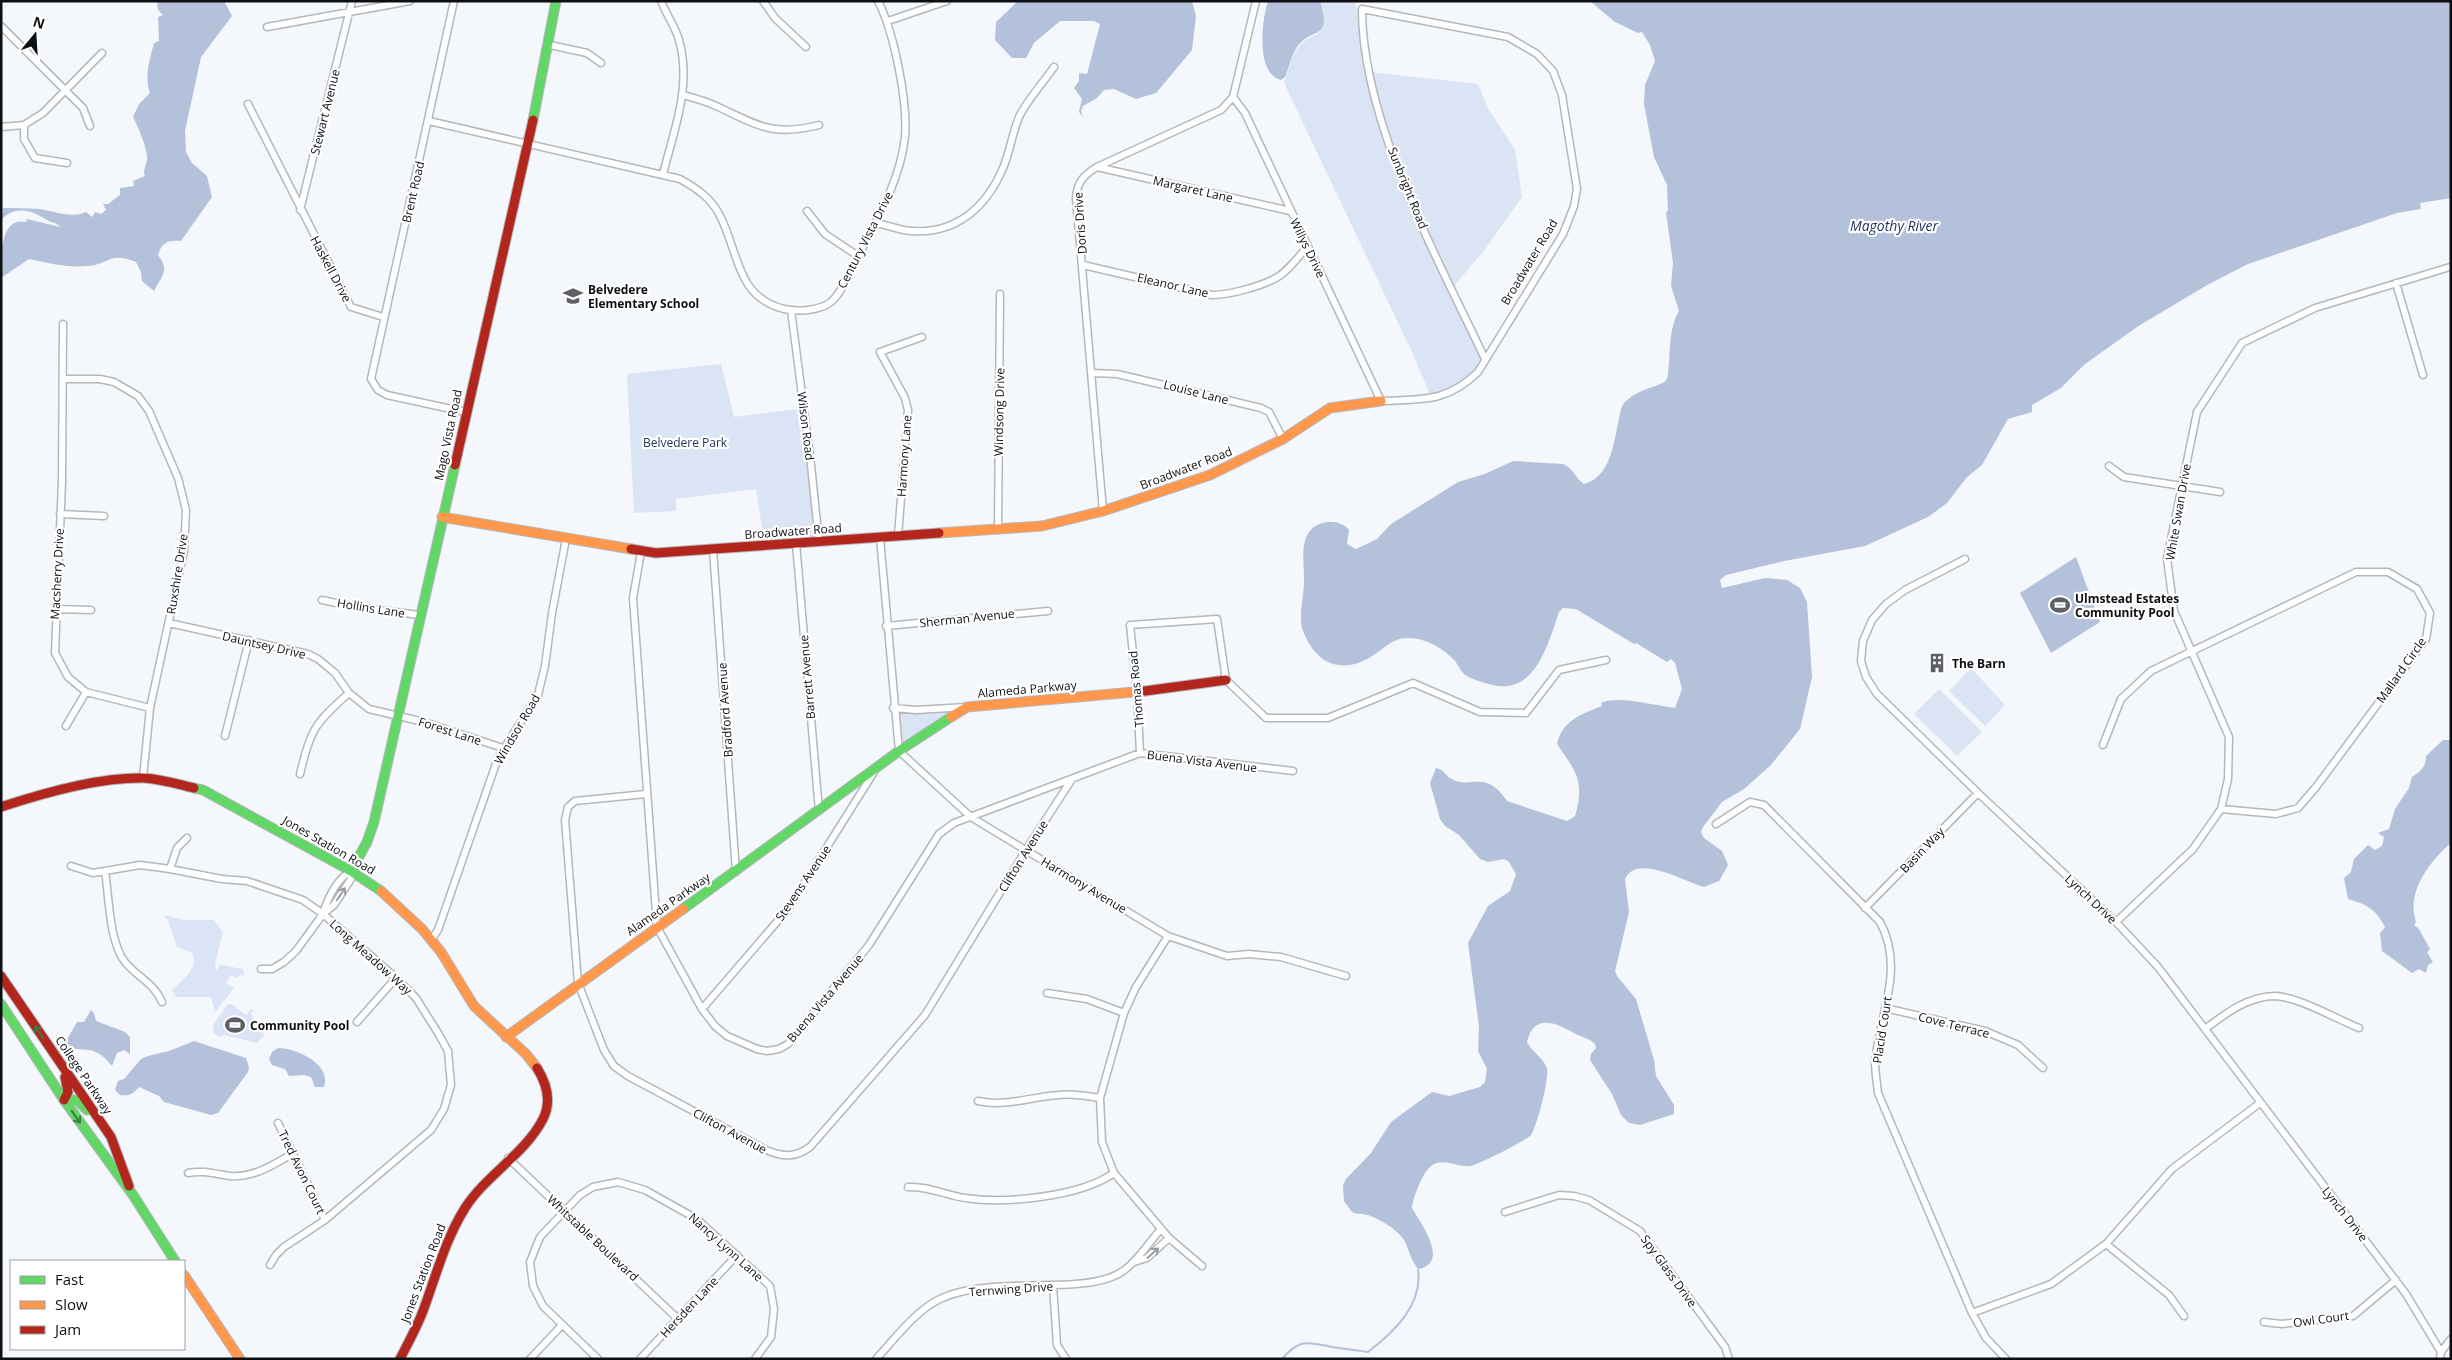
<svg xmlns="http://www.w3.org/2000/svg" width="2452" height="1360" viewBox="0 0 2452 1360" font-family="'Open Sans',sans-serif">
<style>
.green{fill:#dbe4f4}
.water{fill:#b4c1db}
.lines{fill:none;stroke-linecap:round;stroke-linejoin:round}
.stream{stroke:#b4c1db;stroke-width:2}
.street-casing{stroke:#b5b7bb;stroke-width:9}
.fast-casing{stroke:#b5b7bb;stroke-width:11}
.slow-casing{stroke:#b5b7bb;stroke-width:11}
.jam-casing{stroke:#b5b7bb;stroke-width:11}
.street{stroke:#fdfefe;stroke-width:6}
.fast{stroke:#63d668;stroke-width:9}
.slow{stroke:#ff974d;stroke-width:9}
.jam{stroke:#b3261e;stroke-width:9}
.oneway{stroke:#9d9ea0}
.oneway2{stroke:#3c7c41}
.labels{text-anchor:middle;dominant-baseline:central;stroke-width:4.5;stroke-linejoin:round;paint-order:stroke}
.street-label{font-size:12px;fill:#0d0f12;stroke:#fff}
.poi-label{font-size:12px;font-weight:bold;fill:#0d0f12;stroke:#fff;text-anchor:start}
.park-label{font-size:12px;fill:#233765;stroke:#fff}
.water-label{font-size:14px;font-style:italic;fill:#1e315f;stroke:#fff}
</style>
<rect width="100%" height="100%" fill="#f4f7fb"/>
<path class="green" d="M1320,1h35l15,71 108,12 10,24 27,42 7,47 -38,54 -30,35 -46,-99 -36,-106 35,109 78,169 -19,24 -35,14 -19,-45 -128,-269c8,-23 9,-40 34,-49l5,-24z
M721,364l13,53 65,-8 17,127 -52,4 -8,-51 -80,10v12l-42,2 -7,-139z
M1971,668l34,37 -20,21 -36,-35z
M1939,689l43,43 -25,24 -43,-42z
M950,710v3l-46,30 -5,-8 -1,-20 2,-3z
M164,915l20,5h30l9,13 -8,30 1,9 4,-7 23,4 1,7 -4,-2 -2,4 -7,-3 -5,8 8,5 -19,24 -4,-15h-35l-4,-7c10,-10 28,-22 20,-37l-15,-6 -8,-24z
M228,1004h3l15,11 5,-6 2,1 -2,3 6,15 8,6 -8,9 -32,-8 -6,2 -6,-5 1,-9z"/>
<path class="water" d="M157,1h67l8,15 -31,41 -16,74 1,21 6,11 15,13 5,21 -31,44c-13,-1 -19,1 -23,14 12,16 4,20 -4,36l-12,-10 -1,-9 -5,-10c-28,-11 -26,3 -49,4 -20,2 -39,-3 -58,-7l-28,19c0,-22 -1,-62 25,-56l1,-3 33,8c-6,-6 -8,-4 -11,-6 -16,-10 -33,-17 -48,-1l2,-12c12,0 24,0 36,1 16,2 31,10 47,3l6,5 3,-5 6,2 5,-4 -3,-6h5l12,-9v-7l14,-2 -1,-5 12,-5c-3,-7 3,-12 2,-20 -2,-13 -8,-27 -14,-39l6,-13 11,-11c-6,-16 0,-34 4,-50l5,-2 -1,-24 5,-2 -5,-5z
M1018,1h174l4,15 -4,34 -36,43 -20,6 -22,-10 -10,1 -7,8 -14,8 -2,5 2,6 -4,-5 3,-13 -8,-11 5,-7v-8l8,1 13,-50 -6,-3h-34l-26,22 -8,15h-14l-17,-18 1,-18z
M1268,1h52c13,40 -9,26 -23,46 -6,8 -8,21 -12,30l-4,3c-26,-6 -19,-61 -13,-79z
M1590,1h861v197l-31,5 1,6 -24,4 -149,51 -39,20 -69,41 -55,39 -24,24 -29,17v7l-24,7 -26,46 -15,12 -20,26 -19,14 -63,29 -81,15 -58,14 -6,5 2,8 43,-10 22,2 13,8 7,14 5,75 -12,52 -29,36 -27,24 -22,13 -19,25 -2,5 3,6 18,13 6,14 -9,16 -15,6c-19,-5 -67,-34 -79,-8l4,33 -14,59 2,5 19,23 18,61 2,16 18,29v9l-34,11 -11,-2 -8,-8 -9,-21 -22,-34 1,-6 5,-6 -1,-4c-6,-6 -14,-7 -21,-11 -18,-10 -40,-20 -47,9 5,10 17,16 20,27 2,11 -10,57 -16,66 -4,5 -53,30 -61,31 -13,2 -28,-10 -40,1 -8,7 -17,31 -18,41 8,14 39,55 6,61 -7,-8 -9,-20 -14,-29 -6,-11 -35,-29 -47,-26l-5,-2 -8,-11 -1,-16 3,-6 25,-26 20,-31 41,-30 17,4 31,-9 5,-5 2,-13 -9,-18 1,-24 -11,-84 20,-37 22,-15 6,-17 -7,-12 -5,-3 -16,3 -8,-3 -21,-24 -14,-9 -5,-7 -10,-36 6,-15c8,1 9,8 16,11 19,11 33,-11 55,22l60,20 8,-5c10,-36 1,-44 -18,-72 5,-23 24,-30 45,-38l-1,-3c16,-8 55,3 74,5l7,-19 -7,-26 -4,-4 -4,3 -31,-19 -2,1 -58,-35 -13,-1 -4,4c-11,32 -24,86 -70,72 -8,-2 -18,-5 -25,-10 -3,-3 -6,-9 -9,-13 -11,-12 -29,-23 -46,-23 -17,-1 -27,13 -40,20 -32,18 -56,2 -67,-30 -3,-14 1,-28 2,-43 1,-24 -9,-59 24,-63 8,-1 16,2 21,8l-2,14 9,5 21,-10 14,-15 67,-42 27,-8 28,-13 50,3c10,4 12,14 21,20 31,-8 30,-52 38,-78 13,-19 40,-18 45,-27 2,-5 1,-11 2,-16 1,-17 1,-37 10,-52l-8,-25 2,-23 -7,-51 2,-1 -1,-26 -13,-28 -10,-53 1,-19 10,-24 -5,-16 -8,-13 -4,1 -23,-11z
M2076,557l24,65 -49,31 -31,-60z
M2443,740h8v103c-22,19 -45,49 -35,79l-2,3 5,4 11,20 -3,3 6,10 -5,3 -2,8 -7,-4 -7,4 -30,-22 -2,-18 5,-6c-9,-18 -19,-23 -37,-28l-4,-21 7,-6 3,-13 14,-14 7,5 7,-4 2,-9 -6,-4 11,-4 6,-20 14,-21 3,-11c9,-6 14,-10 14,-21z
M91,1010l3,3 2,8 29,11 5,5v17l-6,-4 -7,3 -5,13c-21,-27 -33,-9 -47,-23l12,-21h7z
M194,1041l52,17 3,9 -1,5 -30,41 -7,2 -47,-13 -5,-6 -20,-9c-6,7 -9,9 -19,8l-5,-5 3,-9 6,-2 17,-20 7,-3 21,-5z
M278,1048c18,0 54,16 46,39h-9l-4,-10 -7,-2 -15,1 -4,-7 -13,-4 -3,-6 3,-7z"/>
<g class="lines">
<path class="stream" d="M1282,1359c18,-21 26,-17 50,-12 12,2 24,3 36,5 26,-20 55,-47 50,-82"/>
<defs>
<path id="street" d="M454,1l-83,378 7,11 9,5 78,17
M661,1c5,13 14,25 18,39 13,46 -5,90 -16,134
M763,1l12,17 31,29
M888,21l59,-20
M1,26l82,82 7,18
M267,27l143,-26
M550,45l37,8 14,10
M683,95c11,3 23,6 33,11 42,19 55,31 103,19
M1233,97l12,16 136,288c41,-2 65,2 97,-29l85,-138 11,-28 3,-17 -15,-94 -9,-24 -16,-17 -29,-17 -146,-28c0,113 75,248 123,350
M248,104l103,203 32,10
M429,121l251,58c16,9 31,19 39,35 20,36 16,83 65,95 14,3 35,2 47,-7 12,-11 18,-29 25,-42 20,-39 44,-78 49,-123 3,-35 -11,-105 -27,-136
M24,125v14l11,19 32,5
M1,127l23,-2 19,-12 59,-60
M1097,167l193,44
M300,210l52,-209
M807,211l18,23 33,22
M876,223c12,2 25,8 37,8 44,3 74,-25 90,-63 7,-16 9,-34 16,-51 8,-17 24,-34 35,-50
M1083,265l129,30c17,0 46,-8 62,-16 13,-6 24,-22 34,-33
M2396,283l27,92
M791,310l20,155 8,77
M63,324l-1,157 -7,172 13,24 18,15 64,16
M1093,373l24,1 144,34 8,4 14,27
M63,379h37l14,3 24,14 11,15 29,67 8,32 -2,41 -34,157 -7,70
M2109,466l15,11 96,15
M1103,511l-27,-313c1,-16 8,-23 21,-31l124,-57 12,-13 23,-96
M60,514l44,2
M998,530l2,-236
M898,536l10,-126 -3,-12 -25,-46 42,-15
M880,538l19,213 72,66 197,119 59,20 22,-2 32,3 65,19
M796,543l23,268
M713,549l23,323
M641,552l-8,46 24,329 45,82 13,17 12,10 30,13 10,2 12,-2 9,-5 81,-99 70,-111 15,-11 186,-70 153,18
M1965,559l-60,31 -19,14 -14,16 -9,21 -2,20 5,16 11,17 101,99 138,129 42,45 248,327 35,58 -1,7
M322,600l33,7 65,8
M56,609l35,1
M169,623l139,31 10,5 17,14 14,20 20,16 55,13 79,26
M886,626l162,-15
M893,708l23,2 51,-3
M66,726l20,-34
M225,736l24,-96
M2103,745l18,-46 30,-28 205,-99h32l29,17 13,24 -4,26 -110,148 -18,21 -22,6 -55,-5
M1140,753l-3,-61 -7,-67 87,-6 9,61 40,38h62l85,-35 67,29 46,1 33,-43 47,-10
M300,774c10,-44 15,-51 49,-81
M646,794l-71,7 -7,6 -3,13 13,163 26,67 10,16 14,10 138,74c17,7 29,8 44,-3l115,-132 101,-165 46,-71
M1716,824l34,-22 14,3 116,117c25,46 0,91 -5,140 0,10 2,21 3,31l94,220 14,25 20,21
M71,866l22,7 47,-8 30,4 52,10 25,2 56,19 20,14 73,64 20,20 22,35 10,18 3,34 -7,24 -13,21 -106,90 -41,27 -8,8 -6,10
M170,869l7,-21 10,-10
M105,871c4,25 4,71 20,91 12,15 29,21 37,40
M1865,908l113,-115
M323,913c5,-15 14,-34 28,-42
M2116,922l77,-73 28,-40 7,-30 1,-42 -55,-126 -7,-52 30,-147 45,-69 73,-35 135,-41
M1168,936l-32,51 -12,26 -24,85 2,44 12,31 55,65 33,28
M431,940l7,-10 60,-172 40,-63 7,-29 7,-53 14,-74
M261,969h11l12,-7 12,-11 27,-37 11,-9 17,-26v-8
M1047,993l40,6 37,14
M1885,1008l100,23 33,14 25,23
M702,1009l86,-100 86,-137
M357,1022l39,-44
M2205,1029c20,-15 43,-33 70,-33 24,1 61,23 84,32
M978,1101c27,6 53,-4 80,-6 14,-2 29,1 42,3
M278,1123l47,97
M508,1158l170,161
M188,1173c15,-3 27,1 42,3 23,2 43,-11 62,-22
M908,1187c21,-1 37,8 57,11 40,6 115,-1 149,-25
M1505,1212l54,-17 15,1 15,4 51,31 85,116 4,12
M2106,1244l63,51 15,21
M1134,1262l13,-4 22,-20
M1053,1286l4,59 9,14
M1972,1313l79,-29 55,-40 66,-75 88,-66
M2264,1322l18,2 71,-8 43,-36
M2441,1352l10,-13
M530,1359l32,-34
M598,1359l-55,-53 -10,-20 -3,-24 10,-25 40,-42 13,-8 25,-5 27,8 52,29 73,67 4,23 -3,28 -16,22
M640,1359l97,-104
M876,1359c19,-20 39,-48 64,-60 34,-17 97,-12 135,-15 16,-1 35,-4 48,-13 14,-9 26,-29 38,-42"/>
<path id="fast" d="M533,120l23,-119
M194,788l9,2 148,81 30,20
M351,871l16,-29 7,-20 81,-357
M683,909l216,-158 52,-34
M1,1004l63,96 69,95 42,66
M64,1100h13l10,10"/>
<path id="slow" d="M442,517l189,32
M939,533l103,-7 61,-15 107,-36 73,-36 47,-31 51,-7
M951,717l16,-10 178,-16
M381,891l41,38 19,23 33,54 52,48 11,14
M506,1037l177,-128
M184,1275l56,84"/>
<path id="jam" d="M455,465l78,-345
M631,549l25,4 283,-20
M1145,691l81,-11
M1,807c42,-14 100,-30 143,-29 17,1 33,6 50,10
M1,976l110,161 18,49
M64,1100l4,-8 -3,-15
M400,1359c8,-16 17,-32 23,-48 13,-35 22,-71 42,-103 21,-33 60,-54 78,-89 9,-18 4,-35 -6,-51"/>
</defs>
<use href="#street" class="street-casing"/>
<use href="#fast" class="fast-casing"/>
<use href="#slow" class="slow-casing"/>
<use href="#jam" class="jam-casing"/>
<use href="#street" class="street"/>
<use href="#fast" class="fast"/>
<use href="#slow" class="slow"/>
<use href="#jam" class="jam"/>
</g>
<defs><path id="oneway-shaft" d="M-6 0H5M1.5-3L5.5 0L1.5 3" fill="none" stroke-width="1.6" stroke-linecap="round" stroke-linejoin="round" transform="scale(1.25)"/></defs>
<g class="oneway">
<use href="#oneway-shaft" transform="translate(341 894) rotate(-56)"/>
<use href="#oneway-shaft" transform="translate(1153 1253) rotate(-42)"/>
</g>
<g class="oneway2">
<use href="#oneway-shaft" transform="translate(39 1032) rotate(-124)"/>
<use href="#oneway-shaft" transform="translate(76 1117) rotate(55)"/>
</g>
<defs>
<symbol id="school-bare" viewBox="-9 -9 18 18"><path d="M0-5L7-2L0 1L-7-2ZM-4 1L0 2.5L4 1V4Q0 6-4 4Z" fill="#5e6064" stroke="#fff" stroke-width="2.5" paint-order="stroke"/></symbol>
<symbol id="stadium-bare" viewBox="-9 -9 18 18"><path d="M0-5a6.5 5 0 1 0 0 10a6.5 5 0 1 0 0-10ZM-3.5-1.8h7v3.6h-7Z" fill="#5e6064" stroke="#fff" stroke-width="2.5" paint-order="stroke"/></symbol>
<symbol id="building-bare" viewBox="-9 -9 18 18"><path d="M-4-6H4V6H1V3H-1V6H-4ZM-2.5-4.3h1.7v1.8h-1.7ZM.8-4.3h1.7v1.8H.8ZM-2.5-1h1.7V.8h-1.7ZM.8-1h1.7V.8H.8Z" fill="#5e6064" stroke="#fff" stroke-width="2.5" paint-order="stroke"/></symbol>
</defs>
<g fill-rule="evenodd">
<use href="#school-bare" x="559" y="282" width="28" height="28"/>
<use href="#stadium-bare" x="2046" y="591" width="28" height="28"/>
<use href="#building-bare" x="1923" y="649" width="28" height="28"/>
<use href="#stadium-bare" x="221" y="1011" width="28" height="28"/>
</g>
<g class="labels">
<g class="street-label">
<text transform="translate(325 112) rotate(-76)">Stewart Avenue</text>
<text transform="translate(1408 188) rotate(68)">Sunbright Road</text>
<text transform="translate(1193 189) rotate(13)">Margaret Lane</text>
<text transform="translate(413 192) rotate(-77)">Brent Road</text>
<text transform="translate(1080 223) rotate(-94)">Doris Drive</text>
<text transform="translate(865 240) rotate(-63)">Century Vista Drive</text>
<text transform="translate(1308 248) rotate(64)">Willys Drive</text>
<text transform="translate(1529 262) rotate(-59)">Broadwater Road</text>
<text transform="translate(331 269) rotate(62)">Haskell Drive</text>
<text transform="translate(1173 285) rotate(13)">Eleanor Lane</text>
<text transform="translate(1196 392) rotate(14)">Louise Lane</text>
<text transform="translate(999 412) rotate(-89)">Windsong Drive</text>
<text transform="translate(806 426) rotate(83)">Wilson Road</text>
<text transform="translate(448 435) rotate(-78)">Mago Vista Road</text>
<text transform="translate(904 456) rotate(-86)">Harmony Lane</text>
<text transform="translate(1186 468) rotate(-21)">Broadwater Road</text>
<text transform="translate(2178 512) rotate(-80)">White Swan Drive</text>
<text transform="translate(793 531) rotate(-4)">Broadwater Road</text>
<text transform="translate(57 574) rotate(-87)">Macsherry Drive</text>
<text transform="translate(177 574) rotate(-81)">Ruxshire Drive</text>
<text transform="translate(371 608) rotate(9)">Hollins Lane</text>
<text transform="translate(967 618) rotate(-6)">Sherman Avenue</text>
<text transform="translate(264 645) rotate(13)">Dauntsey Drive</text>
<text transform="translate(2401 670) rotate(-55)">Mallard Circle</text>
<text transform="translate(807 677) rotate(-95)">Barrett Avenue</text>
<text transform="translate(1027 689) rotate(-5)">Alameda Parkway</text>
<text transform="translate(1136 689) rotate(-95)">Thomas Road</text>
<text transform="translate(725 710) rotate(-94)">Bradford Avenue</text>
<text transform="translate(517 729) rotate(-60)">Windsor Road</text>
<text transform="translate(450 731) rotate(18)">Forest Lane</text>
<text transform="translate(1202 761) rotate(7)">Buena Vista Avenue</text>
<text transform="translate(329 845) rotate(30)">Jones Station Road</text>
<text transform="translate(1922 850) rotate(-46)">Basin Way</text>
<text transform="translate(1023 856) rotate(-58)">Clifton Avenue</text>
<text transform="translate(803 883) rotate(-56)">Stevens Avenue</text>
<text transform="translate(1084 885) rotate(31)">Harmony Avenue</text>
<text transform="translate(2091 899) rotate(43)">Lynch Drive</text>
<text transform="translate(668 904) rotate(-35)">Alameda Parkway</text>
<text transform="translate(371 957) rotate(42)">Long Meadow Way</text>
<text transform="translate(825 998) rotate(-50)">Buena Vista Avenue</text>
<text transform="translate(1954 1025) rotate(14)">Cove Terrace</text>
<text transform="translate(1882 1030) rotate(-81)">Placid Court</text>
<text transform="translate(84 1075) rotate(56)">College Parkway</text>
<text transform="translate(730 1131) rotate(28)">Clifton Avenue</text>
<text transform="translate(302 1172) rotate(64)">Tred Avon Court</text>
<text transform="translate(2345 1214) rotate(52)">Lynch Drive</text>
<text transform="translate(593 1238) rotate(43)">Whitstable Boulevard</text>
<text transform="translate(726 1247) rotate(42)">Nancy Lynn Lane</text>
<text transform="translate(1669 1271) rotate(54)">Spy Glass Drive</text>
<text transform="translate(423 1273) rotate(-69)">Jones Station Road</text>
<text transform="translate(1011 1289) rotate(-4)">Ternwing Drive</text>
<text transform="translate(689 1307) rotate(-47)">Hersden Lane</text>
<text transform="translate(2321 1319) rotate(-8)">Owl Court</text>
</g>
<g class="poi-label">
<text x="588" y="289">Belvedere<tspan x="588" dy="14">Elementary School</tspan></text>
<text x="2075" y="598">Ulmstead Estates<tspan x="2075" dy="14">Community Pool</tspan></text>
<text x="1952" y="663">The Barn</text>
<text x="250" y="1025">Community Pool</text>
</g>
<g class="park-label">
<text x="685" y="442">Belvedere Park</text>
</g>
<g class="water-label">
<text x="1894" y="225">Magothy River</text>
</g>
</g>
<rect width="2452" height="1360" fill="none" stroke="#0d0f12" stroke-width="5"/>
<rect x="10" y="1260" width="175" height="90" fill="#ffffff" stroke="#9e9fa0"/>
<rect x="20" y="1276" width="25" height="8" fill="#63d668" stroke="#9e9fa0"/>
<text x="55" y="1285" font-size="15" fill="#0d0f12">Fast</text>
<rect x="20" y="1301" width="25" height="8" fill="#ff974d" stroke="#9e9fa0"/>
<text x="55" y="1310" font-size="15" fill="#0d0f12">Slow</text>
<rect x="20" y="1326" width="25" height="8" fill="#b3261e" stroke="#9e9fa0"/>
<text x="55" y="1335" font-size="15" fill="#0d0f12">Jam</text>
<g transform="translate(35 35) rotate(18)" stroke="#ffffff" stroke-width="4" paint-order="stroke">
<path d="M0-4L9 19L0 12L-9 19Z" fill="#0d0f12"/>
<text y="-8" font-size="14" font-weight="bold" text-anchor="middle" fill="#0d0f12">N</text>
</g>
</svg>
